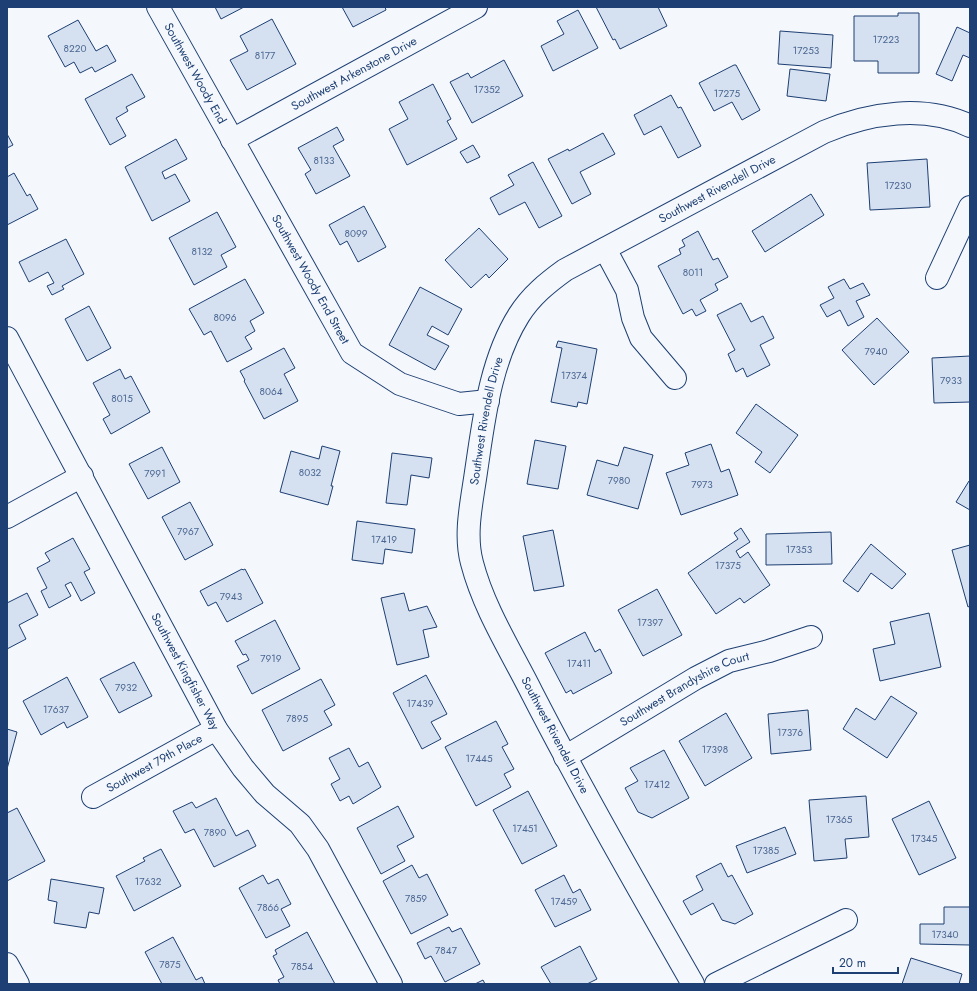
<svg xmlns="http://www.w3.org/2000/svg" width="977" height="991" viewBox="0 0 977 991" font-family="Jost,sans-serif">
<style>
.building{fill:#d5e0f0;stroke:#1d3f73}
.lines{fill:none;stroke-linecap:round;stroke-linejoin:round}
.minor-casing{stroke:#1d3f73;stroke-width:24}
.minor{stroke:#f4f7fb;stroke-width:22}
.labels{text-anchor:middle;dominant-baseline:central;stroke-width:3;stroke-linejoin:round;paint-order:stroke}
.number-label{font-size:10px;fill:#4b6792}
.street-label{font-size:12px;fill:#1d3f73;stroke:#f4f7fb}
</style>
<rect width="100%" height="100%" fill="#f4f7fb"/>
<path class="building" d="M215,7h29l-23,12z
M342,7h43l1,3 -33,17z
M596,7h62l9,19 -47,23 -5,-10 -2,1z
M578,10l20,38 -45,23 -12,-25 23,-12 -7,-13z
M898,13h21v60h-41v-12h-24v-45h44z
M272,19l24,45 -49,26 -17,-30 18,-9 -8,-15z
M78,20l18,31 11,-6 9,16 -21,11 -3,-5 -12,6 -6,-11 -9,5 -17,-31z
M957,27l13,6v25l-7,-3 -11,26 -16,-7z
M780,31l53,4 -2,33 -53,-4z
M504,60l19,36 -51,27 -22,-41 18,-9 3,5z
M734,65h2l24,45 -18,10 -10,-18 -18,9 -15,-28z
M790,69l40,5 -4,27 -39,-5z
M132,74l13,23 -19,10 2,4 -12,7 10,18 -16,9 -25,-46z
M433,84l18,35 -4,2 10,18 -50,26 -18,-36 19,-10 -9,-17z
M671,95l7,13 3,-1 20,39 -23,12 -17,-32 -17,9 -10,-20z
M337,127l7,13 -11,6 17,30 -34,18 -11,-20 6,-4 -13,-22z
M603,133l12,21 -35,18 11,22 -19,10 -24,-45 20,-10 1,2z
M7,134l6,11 -6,3z
M176,139l11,20 -25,13 3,7 10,-5 15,27 -38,20 -27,-54z
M473,145l7,12 -13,6 -7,-11z
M927,159l3,48 -60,3 -3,-47z
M533,162l29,54 -23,12 -14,-26 -26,13 -9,-17 24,-13 -6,-10z
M14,173l13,23 3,-2 8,15 -31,16v-48z
M811,194l13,21 -59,37 -13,-21z
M364,206l22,41 -28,15 -11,-21 -7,4 -11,-20z
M217,212l19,35 -15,8 6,12 -33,18 -25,-47z
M479,228l29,31 -19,19 -3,-4 -15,14 -26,-28z
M698,231l15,29 5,-2 10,19 -13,7 3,6 -18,10 6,11 -10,5 -4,-7 -9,5 -25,-48 23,-12 -2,-5 6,-3 -3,-6z
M66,239l18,35 -22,12 2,3 -12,6 -5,-9 7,-3 -6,-11 -19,10 -10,-20z
M245,279l19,34 -14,8 5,10 -10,6 7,12 -25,13 -16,-31 -7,4 -15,-26z
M844,279l6,10 13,-6 7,12 -14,6 8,16 -16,9 -8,-16 -13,7 -7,-12 14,-7 -6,-11z
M420,287l42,22 -14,26 -16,-9 -5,9 22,11 -14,24 -46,-25z
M741,303l10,19 12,-6 11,22 -14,7 10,20 -23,12 -4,-9 -7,4 -8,-18 7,-4 -18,-35z
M89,306l22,42 -24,13 -22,-42z
M877,318l32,34 -35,33 -32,-35z
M558,341l39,8 -10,55 -9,-2 -1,5 -26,-5 11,-54 -6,-1z
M284,348l11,20 -11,6 14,27 -34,18 -20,-38 1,-1 -5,-9z
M970,356v46l-36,1 -2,-45z
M120,369l5,10 6,-3 19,36 -39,22 -8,-15 7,-4 -17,-32z
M756,404l42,31 -28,38 -15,-11 7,-10 -26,-19z
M535,440l31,6 -8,43 -31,-5z
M711,444l10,28 8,-3 9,26 -57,20 -15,-42 23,-8 -4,-12z
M322,446l18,5 -9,35h2l-5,19 -48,-13 11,-41 28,8z
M162,447l18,35 -32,17 -19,-35z
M624,447l29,8 -15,54 -51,-14 10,-35 21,6z
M392,453l40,5 -3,20 -18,-3 -4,30 -21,-2z
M969,481h1v29l-14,-8z
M190,502l23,43 -28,15 -23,-43z
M357,521l58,8 -3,24 -27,-4 -2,15 -31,-4z
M741,528l9,14 -14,9 4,7 8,-6 22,33 -26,18 -4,-5 -24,16 -28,-41 50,-34 -4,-6z
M553,530l11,56 -30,5 -11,-55z
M831,532l1,32 -66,1v-31z
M73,538l17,31 -6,3 11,21 -14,8 -10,-19 -6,3 6,11 -22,12 -8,-17 6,-3 -10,-20 13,-7 -5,-8z
M871,544l35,30 -14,15 -21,-16 -13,19 -15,-11z
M970,545v61l-2,1 -16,-57z
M242,569l1,1 2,-1 18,34 -36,19 -11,-20 -8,4 -8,-15z
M657,589l25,46 -39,21 -25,-46z
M27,593l11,22 -19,10 7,14 -19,10v-46z
M404,593l5,18 18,-5 10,21 -14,3 6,27 -32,8 -16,-67z
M929,613l12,54 -61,14 -7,-32 22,-5 -5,-22z
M275,620l25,49 -48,25 -15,-28 12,-6 -3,-6 -3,1 -8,-14z
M585,632l10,20 5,-3 12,24 -39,21 -2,-4 -5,3 -21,-40z
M134,662l18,34 -33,17 -19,-34z
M426,675l21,39 -16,8 10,17 -19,10 -29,-56z
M67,677l21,40 -21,11 -3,-6 -23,13 -18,-34z
M321,679l14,26 -11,6 8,14 -49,26 -21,-41z
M891,696l26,17 -30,45 -44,-29 13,-21 19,12z
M808,710l3,40 -40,4 -3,-40z
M726,713l26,45 -47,28 -26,-45z
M496,721l12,23 -6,3 12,22 -10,5 7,13 -35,19 -31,-59z
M7,729l10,3 -10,37z
M349,748l10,19 9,-5 13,25 -28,17 -4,-8 -9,5 -9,-17 9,-5 -11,-21z
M664,750l25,48 -37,20 -14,-6 -13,-24 13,-7 -8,-13z
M528,791l29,55 -35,18 -29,-54z
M866,796l3,41 -24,2 2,19 -33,3 -5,-61z
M216,798l20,38 12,-6 8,16 -42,21 -20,-38 -9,4 -12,-22 19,-9 4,6z
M929,801l27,57 -37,17 -27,-56z
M398,806l16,31 -17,9 8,15 -24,13 -24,-46z
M17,808l28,53 -38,20v-68z
M785,827l11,27 -49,19 -11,-27z
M161,849l20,37 -47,25 -18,-35 29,-15 -2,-3z
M721,863l7,14 4,-2 21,39 -18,10 -13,-4 -9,-17 -22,12 -8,-14 20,-11 -7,-14z
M412,865l7,13 8,-4 21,41 -37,19 -28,-53z
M263,875l5,9 10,-5 13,25 -10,5 9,17 -24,12 -27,-50z
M564,875l9,18 7,-4 11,21 -36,17 -20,-37z
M51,879l53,9 -5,26 -10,-2 -3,16 -32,-5 3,-21 -9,-2z
M944,907h26v38l-50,-1v-20h24z
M449,927l3,5 9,-4 19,36 -35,18 -14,-26 -6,3 -8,-16z
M307,932l28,52h-55l-2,-4 6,-3 -11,-21 4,-2 -2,-4z
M173,937l23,43 6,-3 3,7h-43l-17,-32z
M580,946l17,33 -10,5h-36l-10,-17z
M911,958l51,16 -3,10h-57z
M483,980l2,4h-10z"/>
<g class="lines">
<defs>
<g id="minor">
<path id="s1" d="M158,7l194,346 48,31 59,20 29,-3"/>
<path id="s2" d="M232,140l244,-133"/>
<path d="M605,249l22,41 6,28 8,20 34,40"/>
<path d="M937,278l33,-71"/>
<path id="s3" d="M7,338l209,391 27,39 22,26 35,30 18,25 73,135"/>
<path d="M7,517l75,-41"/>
<path id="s4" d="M565,757l131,-79 33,-17 40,-10 42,-14"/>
<path id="s5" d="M93,797l123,-68"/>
<path d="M7,964l11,20"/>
<path id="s6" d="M693,984c-55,-96 -110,-192 -161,-291 -21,-42 -48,-84 -60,-130 -8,-29 0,-62 4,-91 8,-53 14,-111 43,-157 12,-19 28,-32 46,-45l259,-138c45,-19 100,-28 146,-6"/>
<path d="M716,984l130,-64"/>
</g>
</defs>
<use href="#minor" class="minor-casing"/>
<use href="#minor" class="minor"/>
</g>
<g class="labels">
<g class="number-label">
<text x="886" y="39">17223</text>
<text x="75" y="48">8220</text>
<text x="806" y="50">17253</text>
<text x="265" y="55">8177</text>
<text x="487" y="89">17352</text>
<text x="727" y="93">17275</text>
<text x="324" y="160">8133</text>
<text x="898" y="185">17230</text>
<text x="356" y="233">8099</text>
<text x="202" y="251">8132</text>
<text x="693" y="272">8011</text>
<text x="225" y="317">8096</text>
<text x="876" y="351">7940</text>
<text x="574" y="375">17374</text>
<text x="951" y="380">7933</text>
<text x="271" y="391">8064</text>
<text x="122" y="398">8015</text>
<text x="310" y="472">8032</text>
<text x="155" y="473">7991</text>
<text x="619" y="480">7980</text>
<text x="702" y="484">7973</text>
<text x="188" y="531">7967</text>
<text x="384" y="539">17419</text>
<text x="799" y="549">17353</text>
<text x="728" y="565">17375</text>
<text x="231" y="596">7943</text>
<text x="650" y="622">17397</text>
<text x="271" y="658">7919</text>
<text x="579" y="663">17411</text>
<text x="126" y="687">7932</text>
<text x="420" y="703">17439</text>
<text x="56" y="709">17637</text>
<text x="297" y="718">7895</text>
<text x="790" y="732">17376</text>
<text x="715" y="749">17398</text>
<text x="479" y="758">17445</text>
<text x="657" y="784">17412</text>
<text x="839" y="819">17365</text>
<text x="525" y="828">17451</text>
<text x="215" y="832">7890</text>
<text x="924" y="838">17345</text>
<text x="766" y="850">17385</text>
<text x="148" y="881">17632</text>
<text x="416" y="898">7859</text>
<text x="564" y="901">17459</text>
<text x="268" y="907">7866</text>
<text x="945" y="934">17340</text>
<text x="446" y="950">7847</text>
<text x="170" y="964">7875</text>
<text x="302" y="966">7854</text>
</g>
<g class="street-label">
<text stroke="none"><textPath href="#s1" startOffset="76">Southwest Woody End</textPath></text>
<text stroke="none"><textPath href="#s2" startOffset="139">Southwest Arkenstone Drive</textPath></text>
<text stroke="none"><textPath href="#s6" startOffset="969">Southwest Rivendell Drive</textPath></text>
<text stroke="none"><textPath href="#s1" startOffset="312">Southwest Woody End Street</textPath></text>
<text stroke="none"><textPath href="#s6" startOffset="620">Southwest Rivendell Drive</textPath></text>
<text stroke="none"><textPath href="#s3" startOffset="378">Southwest Kingfisher Way</textPath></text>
<text stroke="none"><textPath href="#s4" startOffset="138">Southwest Brandyshire Court</textPath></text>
<text transform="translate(555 735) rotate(62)">Southwest Rivendell Drive</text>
<text stroke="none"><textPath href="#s5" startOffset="70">Southwest 79th Place</textPath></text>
</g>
</g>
<rect width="977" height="991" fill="none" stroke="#1d3f73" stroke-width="16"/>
<path d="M833 967v6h65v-6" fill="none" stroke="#1d3f73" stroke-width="2"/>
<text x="839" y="967" font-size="12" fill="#1d3f73" stroke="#f4f7fb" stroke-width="3" paint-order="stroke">20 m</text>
</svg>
